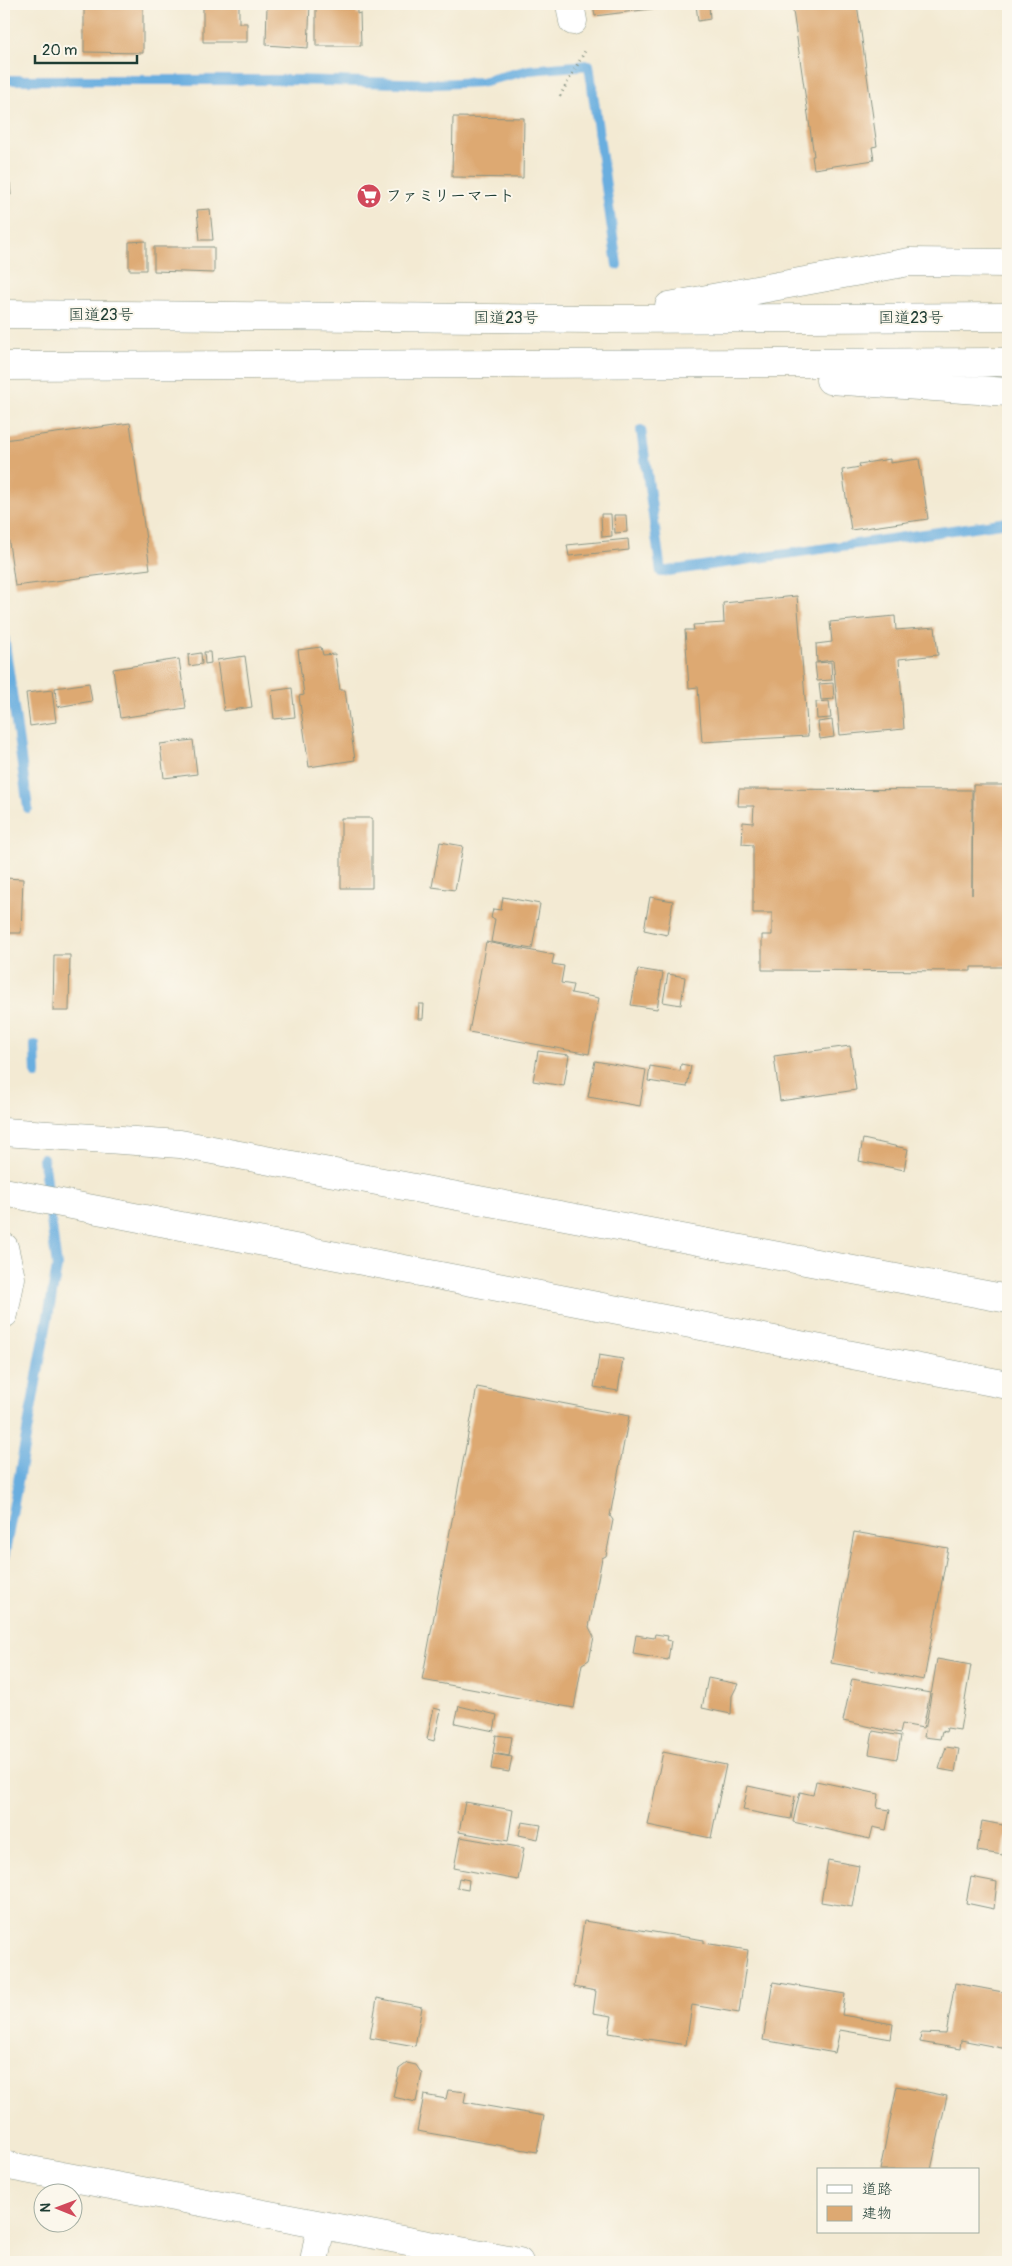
<svg xmlns="http://www.w3.org/2000/svg" width="1012" height="2266" viewBox="0 0 1012 2266" font-family="Pangolin,'Klee One',sans-serif">
<style>
.lines{fill:none;stroke-linecap:round;stroke-linejoin:round}
.stream{stroke:#69aedf;stroke-width:10}
.building{fill:#dda972}
.minor-casing{stroke:#899484;stroke-width:29}
.highway-casing{stroke:#899484;stroke-width:29}
.path{stroke:#899484;stroke-width:3;stroke-dasharray:1 4;stroke-linecap:butt}
.minor{stroke:#fff;stroke-width:28}
.highway{stroke:#fff;stroke-width:28}
.labels{text-anchor:middle;dominant-baseline:central;stroke-width:4;stroke-linejoin:round;paint-order:stroke}
.poi-label{font-size:16px;font-weight:bold;fill:#1f3d34;stroke:#fbf7ec;text-anchor:start}
.street-label{font-size:16px;fill:#1f3d34;stroke:#fbf7ec}
</style>
<rect width="100%" height="100%" fill="#fbf7ec"/>
<filter id="ink" filterUnits="userSpaceOnUse"><feTurbulence type="fractalNoise" baseFrequency=".02" numOctaves="2"/><feDisplacementMap in="SourceGraphic" scale="10" xChannelSelector="R" yChannelSelector="G"/><feConvolveMatrix kernelMatrix="1 2 1 2 8 2 1 2 1" color-interpolation-filters="sRGB"/></filter>
<filter id="wash" filterUnits="userSpaceOnUse"><feTurbulence type="fractalNoise" baseFrequency=".0096" numOctaves="4" result="noise"/><feDisplacementMap in="SourceGraphic" scale="20" xChannelSelector="R" yChannelSelector="G"/><feGaussianBlur stdDeviation="1.12" result="paint"/><feColorMatrix in="noise" values="0 0 0 0 0 0 0 0 0 0 0 0 0 0 0 0 0 1.4 0 .05"/><feComposite in="paint" operator="in"/></filter>
<g filter="url(#wash)">
<rect width="100%" height="100%" fill="#f3ead3"/>
<g class="lines">
<path class="stream" d="M4,80h290l141,4 46,-2 48,-12 60,-5 28,200
M641,430l20,142 347,-50
M4,636l24,172
M35,1045l1,29
M4,1558l53,-291 -14,-109"/>
</g>
<g id="blocks">
<path class="building" d="M84,4h59v49l-59,-1z
M203,4h36v19h8v19h-44z
M267,4h43l-2,44 -42,-3z
M316,4h41v10l3,-1 1,33h-45z
M593,4h90v1l-88,11z
M696,4h13l1,15 -12,2z
M792,4h65l20,142 -5,1 2,13 -60,9 -2,-13h2z
M453,117l71,1 -1,60 -71,-1z
M4,183h6l1,12 -7,-1z
M210,209l3,31h-13l-3,-30z
M146,241v29h-17v-28z
M154,247h60v26l-60,-2z
M130,423l20,146 -135,17 -11,-79v-67z
M890,459v4l29,-4 9,60 -77,11 -9,-60 18,-3 -1,-3z
M601,514h10l1,22 -10,1z
M614,515h12l1,17 -12,1z
M628,539l1,11 -60,6 -2,-11z
M797,596l11,140 -106,6 -4,-55 -9,1 -4,-58h9l-1,-5 31,-2 -1,-20z
M895,616l1,14 39,-3 3,28 -39,4 5,70 -64,6 -7,-75 -16,2 -1,-18 16,-2 -2,-20z
M321,647l2,8 12,-1 5,36h5l10,70 -46,7 -10,-71 5,-1 -6,-45z
M204,652h6l1,11 -6,1z
M201,653l1,11 -13,2 -1,-11z
M245,656l7,51 -28,4 -7,-51z
M179,659l7,49 -66,10 -7,-49z
M831,662l1,18 -15,1 -2,-18z
M89,683l3,18 -35,6 -2,-19z
M833,683l1,16 -13,1 -2,-16z
M292,688l3,29 -21,2 -3,-28z
M52,690l4,32 -26,4 -4,-33z
M829,701l2,17 -14,1 -1,-17z
M832,720l2,17 -14,2 -2,-17z
M193,740l4,34 -33,4 -4,-34z
M973,785h35v182h-37v4l-209,-1v-35h10v-22h-19v-68l-11,-1 1,-22 10,1 1,-17h-16l1,-17 233,1v105z
M341,818h31v70h-31z
M440,842l23,4 -8,44 -23,-3z
M4,878l19,1 -2,54h-17z
M503,897l37,7 -8,45 -41,-7 4,-23 -4,-1 2,-9 8,1z
M650,897l23,4 -6,34 -23,-5z
M486,942l68,13 -2,9 12,2 -3,17 12,2 -2,8 28,5 -10,56 -120,-22z
M54,955h16l-1,56h-16z
M638,969l25,4 -6,36 -26,-4z
M668,974l17,3 -4,28 -18,-3z
M419,1004h5l-1,15h-5z
M850,1046l6,44 -76,11 -6,-45z
M538,1051l31,4 -5,31 -31,-5z
M595,1061l51,9 -6,36 -52,-9z
M681,1064l10,2 -4,21 -39,-6 2,-15 30,5z
M863,1139l45,10 -4,21 -45,-9z
M599,1355l24,4 -5,32 -24,-4z
M477,1387l152,29 -19,100 3,4 -7,36 -4,2 -13,69 5,10 -5,23 -7,4 -8,44 -152,-28z
M854,1532l94,16 -24,132 -93,-17z
M655,1634l13,2 -1,4 4,1 -3,19 -35,-6 3,-19 18,3z
M937,1659l34,6 -11,65 -13,-2 -1,4 -4,-1 -2,8 -16,-2z
M708,1678l30,6 -6,12 -1,18 -29,-6z
M852,1679l78,14 -7,35 -21,-4 -2,9 -57,-12z
M459,1706l38,9 -3,16 -39,-8z
M434,1708l7,2 -7,31 -7,-2z
M873,1731l28,5 -4,23 -28,-5z
M496,1735l16,2 -3,19 -16,-3z
M946,1747l13,2 -4,23 -16,-3z
M663,1752l63,13 -15,73 -63,-13z
M493,1754l19,3 -3,15 -18,-3z
M816,1781l63,13 -2,14 13,2 -4,20 -13,-3 -3,12 -77,-17 7,-30 13,3z
M748,1786l47,10 -4,23 -48,-9z
M465,1802l48,8 -5,31 -49,-9z
M982,1821l26,5 -5,29 -26,-4z
M522,1822l19,3 -3,14 -19,-4z
M460,1837l64,11 -6,32 -64,-12z
M828,1860l31,6 -7,41 -31,-5z
M971,1877l26,5 -3,27 -28,-6z
M459,1878l10,2 -1,10 -11,-2z
M584,1921l120,19v3l44,7 -9,63 -47,-8 -6,40 -77,-12 3,-17 -19,-3 3,-22 -22,-4z
M773,1982l72,12 -3,21 51,9 -2,15 -51,-9 -5,23 -72,-13z
M955,1983l53,10 -1,56 -46,-9 -1,9 -40,-7 1,-9 25,1z
M377,1998l45,9 -7,39 -45,-8z
M407,2063l9,2 6,9 -6,28 -23,-5 6,-28z
M897,2086l50,10 -16,74h-51z
M448,2090l18,2 -2,10 80,14 -7,36 -120,-21 7,-36 22,4z"/>
</g>
</g>
<g filter="url(#ink)">
<use href="#blocks" fill-opacity="0" stroke="#899484" stroke-width="1"/>
<g class="lines">
<defs>
<path id="minor" d="M570,4l3,17
M4,1132l176,12 828,155
M4,1192l1004,193
M4,1247l7,31 -7,36
M4,2165l515,97
M314,2262l7,-37"/>
<path id="highway" d="M669,306l240,-44 99,1
M4,314l594,5 410,-2
M4,366l1004,-4
M830,380l178,12"/>
</defs>
<use href="#minor" class="minor-casing"/>
<use href="#highway" class="highway-casing"/>
<path class="path" d="M560,96l25,-45"/>
<use href="#minor" class="minor"/>
<use href="#highway" class="highway"/>
</g>
</g>
<defs>
<symbol id="supermarket-disc" viewBox="-11 -11 22 22"><circle r="9.5" fill="#d1495b" stroke="#fbf7ec"/><path d="M-6-5.5h2.5l.6 2H6L4.5 2H-2.5L-4.4-4H-6ZM-1.5 3.2a1.3 1.3 0 1 0 .1 0ZM3 3.2a1.3 1.3 0 1 0 .1 0Z" fill="#fff"/></symbol>
</defs>
<g fill-rule="evenodd">
<use href="#supermarket-disc" x="355" y="182" width="28" height="28"/>
</g>
<g class="labels">
<g class="poi-label">
<text x="386" y="196">ファミリーマート</text>
</g>
<g class="street-label">
<text x="101" y="315">国道23号</text>
<text x="506" y="318">国道23号</text>
<text x="911" y="318">国道23号</text>
</g>
</g>
<rect width="1012" height="2266" fill="none" stroke="#fbf7ec" stroke-width="20"/>
<rect x="817" y="2168" width="162" height="65" fill="#fbf7ec" stroke="#a3ada2"/>
<rect x="827" y="2185" width="25" height="8" fill="#ffffff" stroke="#a3ada2"/>
<text x="862" y="2194" font-size="15" fill="#1f3d34">道路</text>
<rect x="827" y="2206" width="25" height="15" fill="#dda972" stroke="#a3ada2"/>
<text x="862" y="2218" font-size="15" fill="#1f3d34">建物</text>
<g transform="translate(58 2208) rotate(271)"><circle r="24" fill="#fbf7ec" stroke="#a3ada2"/>
<path d="M0-4L9 19L0 12L-9 19Z" fill="#d1495b"/>
<text y="-8" font-size="14" font-weight="bold" text-anchor="middle" fill="#1f3d34">N</text>
</g>
<path d="M35 55v8h102v-8" fill="none" stroke="#1f3d34" stroke-width="2.5"/>
<text x="42" y="55" font-size="15" fill="#1f3d34" stroke="#fbf7ec" stroke-width="4" paint-order="stroke">20 m</text>
</svg>
